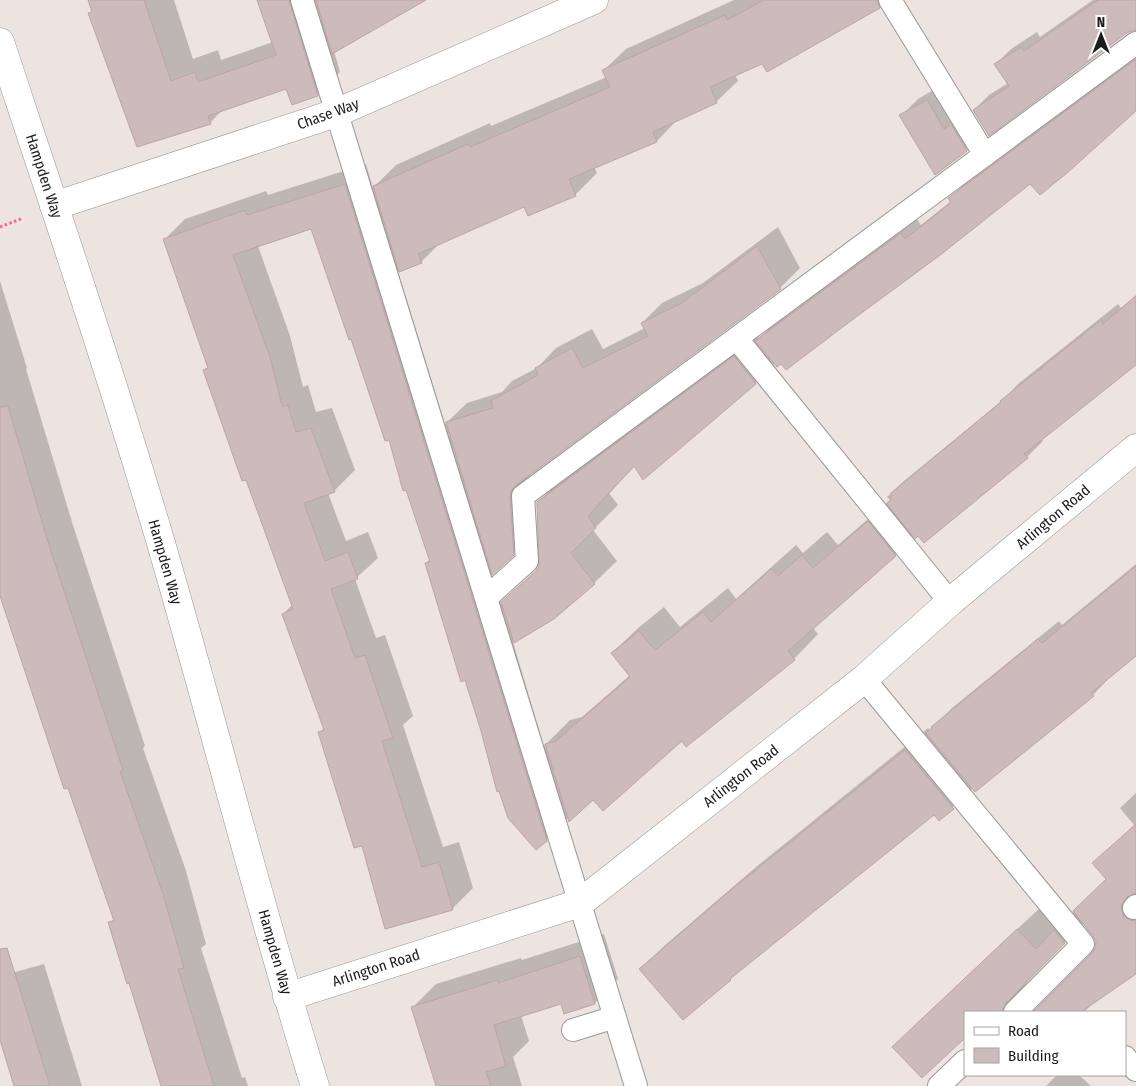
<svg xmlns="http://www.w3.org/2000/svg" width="1136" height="1086" viewBox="0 0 1136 1086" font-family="'Fira Sans Condensed',sans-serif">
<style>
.shadow{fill:#0003}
.building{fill:#ccbbba;stroke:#bea4a3}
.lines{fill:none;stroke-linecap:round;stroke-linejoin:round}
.service-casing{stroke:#989898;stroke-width:24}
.minor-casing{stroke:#989898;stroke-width:29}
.tertiary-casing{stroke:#989898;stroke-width:29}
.path{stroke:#fa648e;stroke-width:3;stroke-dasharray:2.5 2.5;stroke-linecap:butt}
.service{stroke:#fff;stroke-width:22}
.minor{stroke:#fff;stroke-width:28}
.tertiary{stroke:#fff;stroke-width:28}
.labels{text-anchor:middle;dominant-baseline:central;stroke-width:4;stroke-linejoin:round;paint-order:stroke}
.street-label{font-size:15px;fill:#1b1b1b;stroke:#fff}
</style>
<rect width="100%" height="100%" fill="#ede4e0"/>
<path class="shadow" d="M90,0h84l19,59 25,-9 3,10 52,-18 -15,-42h166l-90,51 6,21 -23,23 -31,-8 -63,22 -13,14 -120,-110 3,-3z
M734,0h151l-6,7 -144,67 3,7 -22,21 -39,18 -20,21 -63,26 3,6 -22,22 -50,10 -85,38 -18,18 -24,10 47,153 22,-21 35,-11 10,-11 25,-13 19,-20 36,-19 11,20 42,-21 -3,-5 20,-20 41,-20 75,-56 22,41 -20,20 -250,185 3,61 -42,40 10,30 40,-38 -3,-63 22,-23 197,-145 2,3 13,-12 145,-107 4,6 30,-24 -1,-3 15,-15 171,-126v53l-105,72 -250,180 -6,1 -19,20 -113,95 -8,-12 -26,27 9,12 -25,25 24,31 -23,22 -41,35 -40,24 31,104 26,-26 12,-3 48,-42 -18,-22 25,-24 27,-22 16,20 48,-39 8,11 60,-54 7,8 24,-21 11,13 52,-45 -3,-3 17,-16 100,-82 14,-15 100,-80 3,4 15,-13v69l-95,74 2,3 -16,16 -109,78h-4l-19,20 -83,72 6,7 -24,25 -107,86 -5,-5 -89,59 -25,19 -22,22 -64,-110 -56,-167 4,-4 -40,-121 -78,-211 -54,19 32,90 13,51 5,-2 8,27 16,-4 23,62 -21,21 -6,2 18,48 22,-9 10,26 -23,21 21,59 9,-3 28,81 -10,9 40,122 16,-5 14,46 -21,21 -133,-176 6,-6 -42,-113 10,-10 -46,-126 -42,-108 4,-4 -45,-126 21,-21 81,-28 2,4 98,-31 7,24 23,-23 94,-42 1,3 116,-49 -3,-7 22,-21z
M1093,0h43v29l-162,81 15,-15 19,-12 -12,-19 15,-15 26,-17 3,5z
M944,84l39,50 -16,16 -66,-34 17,-17z
M0,281l27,87 -1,1 46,153 73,224 -2,2 43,123 20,73 -5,4 41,130 3,-1 3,9h-86l-52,-163 5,-5 -115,-326z
M1136,564v91l-24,20 -19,20 -120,93 -34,31 -4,-6 -294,156 22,-22 93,-80 172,-139 2,3 22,-23 107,-87 3,4z
M1136,793v179l-42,30 -10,10h-56l13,-5 53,-53 3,-13 -13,-18 -54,54 -4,6v6l-23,23 -7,-5 -6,5h-25l-47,10 124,-116 19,19 46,-46 -13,-16 40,-38 -14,-17z
M604,934l14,45 -23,24 -30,9 -4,-10 -40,13 8,26 -16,16 9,29h-85l-24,-79 23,-23 85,-26 1,2z
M44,964l38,122h-66l-16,-50v-50l12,-13z
M1057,1075h22l12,11h-45z"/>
<path class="building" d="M88,0h56l27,81 24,-9 3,10 78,-27 -19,-55h32l29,96 -26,9 -6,-16 -78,27 3,8 -74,23 -49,-134 4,-1z
M316,0h110l-94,54z
M764,0h113l3,8 -113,64 -5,-8 -52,23 7,16 -64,29 4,10 -88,37 7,17 -48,20 -4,-9 -106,47 4,9 -23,9 -26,-86 95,-42 2,3 140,-60 -8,-17 123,-55 2,5z
M1098,0h38v30l-8,2 -139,104 -16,-26 36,-24 -15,-22 27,-17 3,4z
M1136,59v52l-69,62 -27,22 -10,-11 -91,72 -83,61 -70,53 -5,-6 -4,3 -22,-26 146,-108 4,6 46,-36 -3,-5z
M927,100l17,29 7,-5 16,27 -32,24 -36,-60z
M345,184l202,657 -11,9 -28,-32 -9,-27 -2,1 -16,-61 -16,-51 -4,2 -36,-119 5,-1 -24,-72 -3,1 -14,-51 -4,1 -34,-102 -2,1 -38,-111 -78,26 37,102 12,49 6,-1 8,27 15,-4 24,64 -31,11 21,58 23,-9 10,27 -27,10 24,69 10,-3 28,83 -11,3 40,126 17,-5 14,48 -68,19 -23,-83 -8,2 -36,-116 6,-2 -42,-116 11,-5 -47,-129 -4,1 -39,-111 5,-2 -45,-129 82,-29 2,5z
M757,246l24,43 -266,197 -4,5 -1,6 4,58 -22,20 -46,-153 47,-14 -2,-7 47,-26 -3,-7 37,-20 11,20 65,-32 -7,-13 41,-20z
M1136,296v69l-112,89 4,4 -104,85 -6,-7 -3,3 -28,-35 4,-4v-7l110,-91 -1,-1 101,-81 2,4z
M734,356l22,28 -113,96 -9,-14 -46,50 8,12 -25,25 24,31 -41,35 -40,24 -13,-41 35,-31 3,-5 -2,-64z
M8,406l41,139 74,225 -3,1 43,123 21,74 -6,1 36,117h-53l-32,-103 -2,1 -19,-62 6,-1 -46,-133 -4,1 -64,-193v-189z
M868,521l28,35 -108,95 7,9 -109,87 -4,-6 -79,70 -10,-11 -24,22 -24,-78 11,-3 74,-64 -19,-24 28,-22 16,19 48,-38 8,10 60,-53 7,7 24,-21 11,13z
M1136,566v90l-45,37 3,3 -119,96 -49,-59 6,-5 -1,-1 107,-88 4,4z
M905,750l49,59 -15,12 -5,-6 -204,164 1,1 -48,40 -44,-51 93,-80z
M1136,824v69l-9,4 -6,8 1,7 2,5 6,3 6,1v53l-55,38h-48l59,-59 3,-5 1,-6 -3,-6 -20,-25 33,-32 -14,-16z
M1017,929l19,20 18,-19 11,13 -59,60 -4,9h-37v26l-43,40 -30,-31z
M7,948l43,138h-36l-14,-46v-91z
M580,956l15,48 -31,10 -3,-10 -67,21 12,41 -20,6 5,14h-55l-25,-79 87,-27v3z"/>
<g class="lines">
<defs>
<path id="service" d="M302,0l334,1086
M890,0l95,155
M737,339l213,263
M486,598l41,-37 -4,-65 613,-453
M864,679l219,265 -68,68
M1134,908l2,-2
M573,1030l42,-13
M1125,1057l11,13
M939,1086l26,-25"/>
<path id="minor" d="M54,206l282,-93 258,-113
M287,997l293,-94 284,-224 86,-77 186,-154"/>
<path id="tertiary" d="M0,42c54,163 109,326 158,491 54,184 100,370 157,553"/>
</defs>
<use href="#service" class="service-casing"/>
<use href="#minor" class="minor-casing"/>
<use href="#tertiary" class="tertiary-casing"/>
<path class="path" d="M0,227l23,-9"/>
<use href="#service" class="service"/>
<use href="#minor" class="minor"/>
<use href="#tertiary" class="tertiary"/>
</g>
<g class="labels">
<g class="street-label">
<text transform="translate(328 114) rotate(-20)">Chase Way</text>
<text transform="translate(44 176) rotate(72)">Hampden Way</text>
<text transform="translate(1053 517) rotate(-40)">Arlington Road</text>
<text transform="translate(165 562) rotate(74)">Hampden Way</text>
<text transform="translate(741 776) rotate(-38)">Arlington Road</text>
<text transform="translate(275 952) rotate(74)">Hampden Way</text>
<text transform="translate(376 968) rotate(-18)">Arlington Road</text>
</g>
</g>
<rect x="964" y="1011" width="162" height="65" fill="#ffffff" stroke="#a4a4a4"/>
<rect x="974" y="1027" width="25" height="8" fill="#ffffff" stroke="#a4a4a4"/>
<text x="1008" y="1036" font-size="15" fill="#1b1b1b">Road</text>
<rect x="974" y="1048" width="25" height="15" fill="#ccbbba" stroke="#a4a4a4"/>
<text x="1008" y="1061" font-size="15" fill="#1b1b1b">Building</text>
<g transform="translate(1101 35)" stroke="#ffffff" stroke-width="4" paint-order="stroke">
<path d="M0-4L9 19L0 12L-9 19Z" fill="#1b1b1b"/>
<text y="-8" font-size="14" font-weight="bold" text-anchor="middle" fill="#1b1b1b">N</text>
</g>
</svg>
